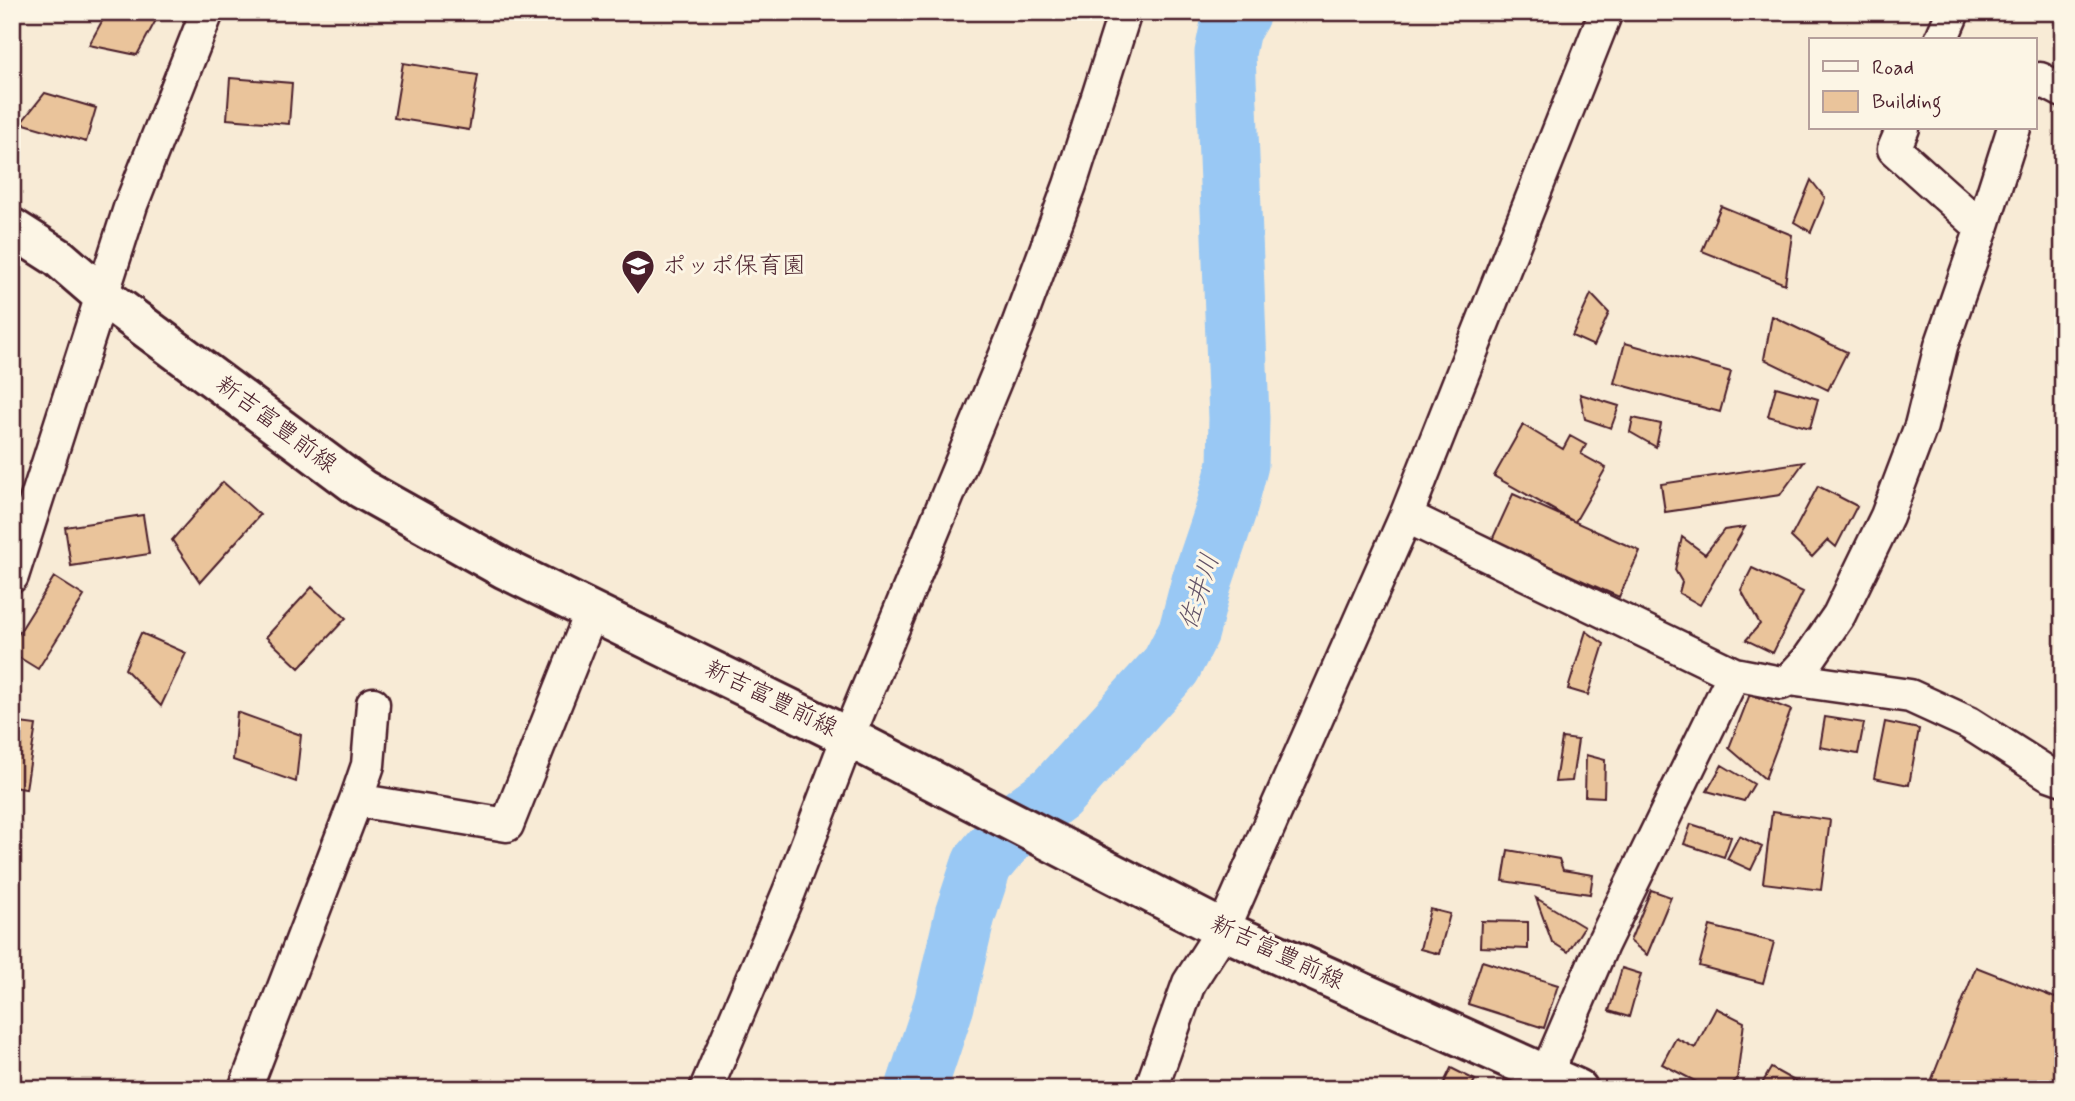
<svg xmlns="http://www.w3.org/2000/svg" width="2075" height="1101" viewBox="0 0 2075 1101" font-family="Mynerve,'Klee One',sans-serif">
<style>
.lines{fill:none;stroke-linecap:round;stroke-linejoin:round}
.river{stroke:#99c8f4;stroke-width:61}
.building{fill:#eac49b;stroke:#4a1f2b;stroke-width:2}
.street-casing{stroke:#4a1f2b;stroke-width:37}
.secondary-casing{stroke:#4a1f2b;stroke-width:44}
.street{stroke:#fcf5e5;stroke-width:32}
.secondary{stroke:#fcf5e5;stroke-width:38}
.labels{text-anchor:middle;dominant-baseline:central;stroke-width:6;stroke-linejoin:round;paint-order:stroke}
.poi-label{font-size:24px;fill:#4a1f2b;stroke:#fcf5e5;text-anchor:start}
.street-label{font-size:24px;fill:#4a1f2b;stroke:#fcf5e5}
.water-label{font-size:26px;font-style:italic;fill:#625267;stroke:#fcf5e5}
</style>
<rect width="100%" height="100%" fill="#f8ebd6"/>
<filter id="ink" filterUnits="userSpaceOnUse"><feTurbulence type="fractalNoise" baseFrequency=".0143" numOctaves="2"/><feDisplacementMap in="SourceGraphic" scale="14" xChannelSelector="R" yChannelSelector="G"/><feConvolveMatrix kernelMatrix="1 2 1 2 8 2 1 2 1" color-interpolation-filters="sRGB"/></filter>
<g filter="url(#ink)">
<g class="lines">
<path class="river" d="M916,1089l28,-84 21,-90 17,-51 35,-42 39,-29 115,-127 18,-35 13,-50 24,-71 12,-46 1,-46 -14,-365 5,-24 10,-17"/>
</g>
<path class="building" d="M107,12h34l15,8 -19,35 -48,-10z
M403,63l75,12 -9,55 -75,-12z
M230,78l62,5 -3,41 -62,-5z
M45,93l51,15 -10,34 -65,-19z
M1811,180l14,18 -14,34 -17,-10z
M1721,206l71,29 -7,49 -83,-33z
M1591,294l18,19 -15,33 -22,-10z
M1772,316l75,36 -19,38 -64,-31z
M1625,343l106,29 -11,40 -106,-29z
M1776,387l42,12 -8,29 -42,-12z
M1580,394l39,12 -8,22 -26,-9z
M1633,418l28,6 -5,23 -26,-15z
M1523,425l40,24 7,-13 16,9 -5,9 25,14 -31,54 -81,-46z
M1804,462l-24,33 -115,17 -4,-28z
M223,482l37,33 -60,67 -28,-42z
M1818,486l39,20 -21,41 -8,-7 -16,17 -21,-20z
M1513,494l127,57 -21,46 -127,-57z
M143,515l6,39 -78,12 -6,-39z
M1745,527l-45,78 -21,-12 3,-11 -7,-12 7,-33 23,17 19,-24z
M1752,568l51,24 -30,61 -27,-13 14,-16 -19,-34z
M54,577l30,19 -46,73 -26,-16v-9z
M312,587l34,31 -47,50 -33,-31z
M1586,631l18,13 -16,51 -20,-6z
M141,633l45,20 -25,53 -36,-37z
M1750,694l41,16 -26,69 -36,-31z
M237,712l64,23 -5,47 -63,-22z
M1825,717l39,6 -6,31 -38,-7z
M12,722l24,3 -10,64 -14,-2z
M1885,722l34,7 -10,56 -35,-7z
M1562,738l16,2 -6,41 -17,1z
M1586,755l19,5 -1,37 -19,-1z
M1722,765l32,19 -10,17 -37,-10z
M1772,812l58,8 -9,70 -58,-7z
M1691,824l40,13 -7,20 -40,-13z
M1739,836l23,11 -11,23 -24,-11z
M1508,850l51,9 4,11 30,5 -3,19 -87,-13z
M1651,890l20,7 -24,58 -17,-14z
M1536,898l48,29 -16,25 -16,-10z
M1430,909l20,5 -11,40 -19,-5z
M1481,921l47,1v27l-48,-2z
M1710,926l64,16 -11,41 -64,-17z
M1482,961l76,24 -14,43 -76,-24z
M1976,967l87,34v88h-135z
M1622,968l19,6 -12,43 -20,-6z
M1716,1008l28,14 -7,57 -10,10h-17l-48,-25 14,-26 19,10z
M1451,1068l24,12 -5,9h-29z
M1771,1068l31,17 -3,4h-40z"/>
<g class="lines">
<defs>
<path id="street" d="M1941,40l12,-28
M2035,84l5,-5 23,12
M1903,128l-9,21 88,79 32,-100
M1406,516l328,158
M12,576l119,-371 76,-193
M1790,679l120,17 59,27 80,51 14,5
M356,800l12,-35 5,-61
M1546,1075l56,-130 132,-271 47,9 9,-4 18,-19 31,-45 48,-99 34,-90 20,-80 41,-118
M245,1089l111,-289 151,25 85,-214
M706,1089l83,-197 59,-155 170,-412 52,-140 55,-173
M1151,1089l38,-106 34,-53 183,-414 200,-504"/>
<path id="secondary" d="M12,228l47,30 44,38 259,193 143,80 343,168 375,193 355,159"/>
</defs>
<use href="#street" class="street-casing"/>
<use href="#secondary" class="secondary-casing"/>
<use href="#street" class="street"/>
<use href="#secondary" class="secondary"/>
</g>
</g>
<defs>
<symbol id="school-pin" viewBox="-11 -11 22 30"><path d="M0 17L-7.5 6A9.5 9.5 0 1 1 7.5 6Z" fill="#4a1f2b" stroke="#fcf5e5"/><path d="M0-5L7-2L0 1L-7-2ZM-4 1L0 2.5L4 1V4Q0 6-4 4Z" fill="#fff"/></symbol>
</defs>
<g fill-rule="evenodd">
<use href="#school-pin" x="619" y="247" width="38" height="52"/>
</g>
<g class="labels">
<g class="poi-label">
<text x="662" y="266">ポッポ保育園</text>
</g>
<g class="street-label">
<text transform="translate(276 425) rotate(37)">新吉富豊前線</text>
<text transform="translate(771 699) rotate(26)">新吉富豊前線</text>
<text transform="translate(1277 953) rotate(25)">新吉富豊前線</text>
</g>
<g class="water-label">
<text transform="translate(1200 592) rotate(-72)">佐井川</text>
</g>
</g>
<rect width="2075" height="1101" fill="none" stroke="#fcf5e5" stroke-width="42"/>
<rect x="21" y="21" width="2033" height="1059" fill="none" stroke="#4a1f2b" stroke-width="2.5" filter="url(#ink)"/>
<rect x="1809" y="38" width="228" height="91" fill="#fcf5e5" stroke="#b59f9b" stroke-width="2"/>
<rect x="1823" y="61" width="35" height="10" fill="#fcf5e5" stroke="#b59f9b" stroke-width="2"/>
<text x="1872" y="74" font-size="21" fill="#4a1f2b">Road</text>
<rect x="1823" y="91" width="35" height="21" fill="#eac49b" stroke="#b59f9b" stroke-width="2"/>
<text x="1872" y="108" font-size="21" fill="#4a1f2b">Building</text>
</svg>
